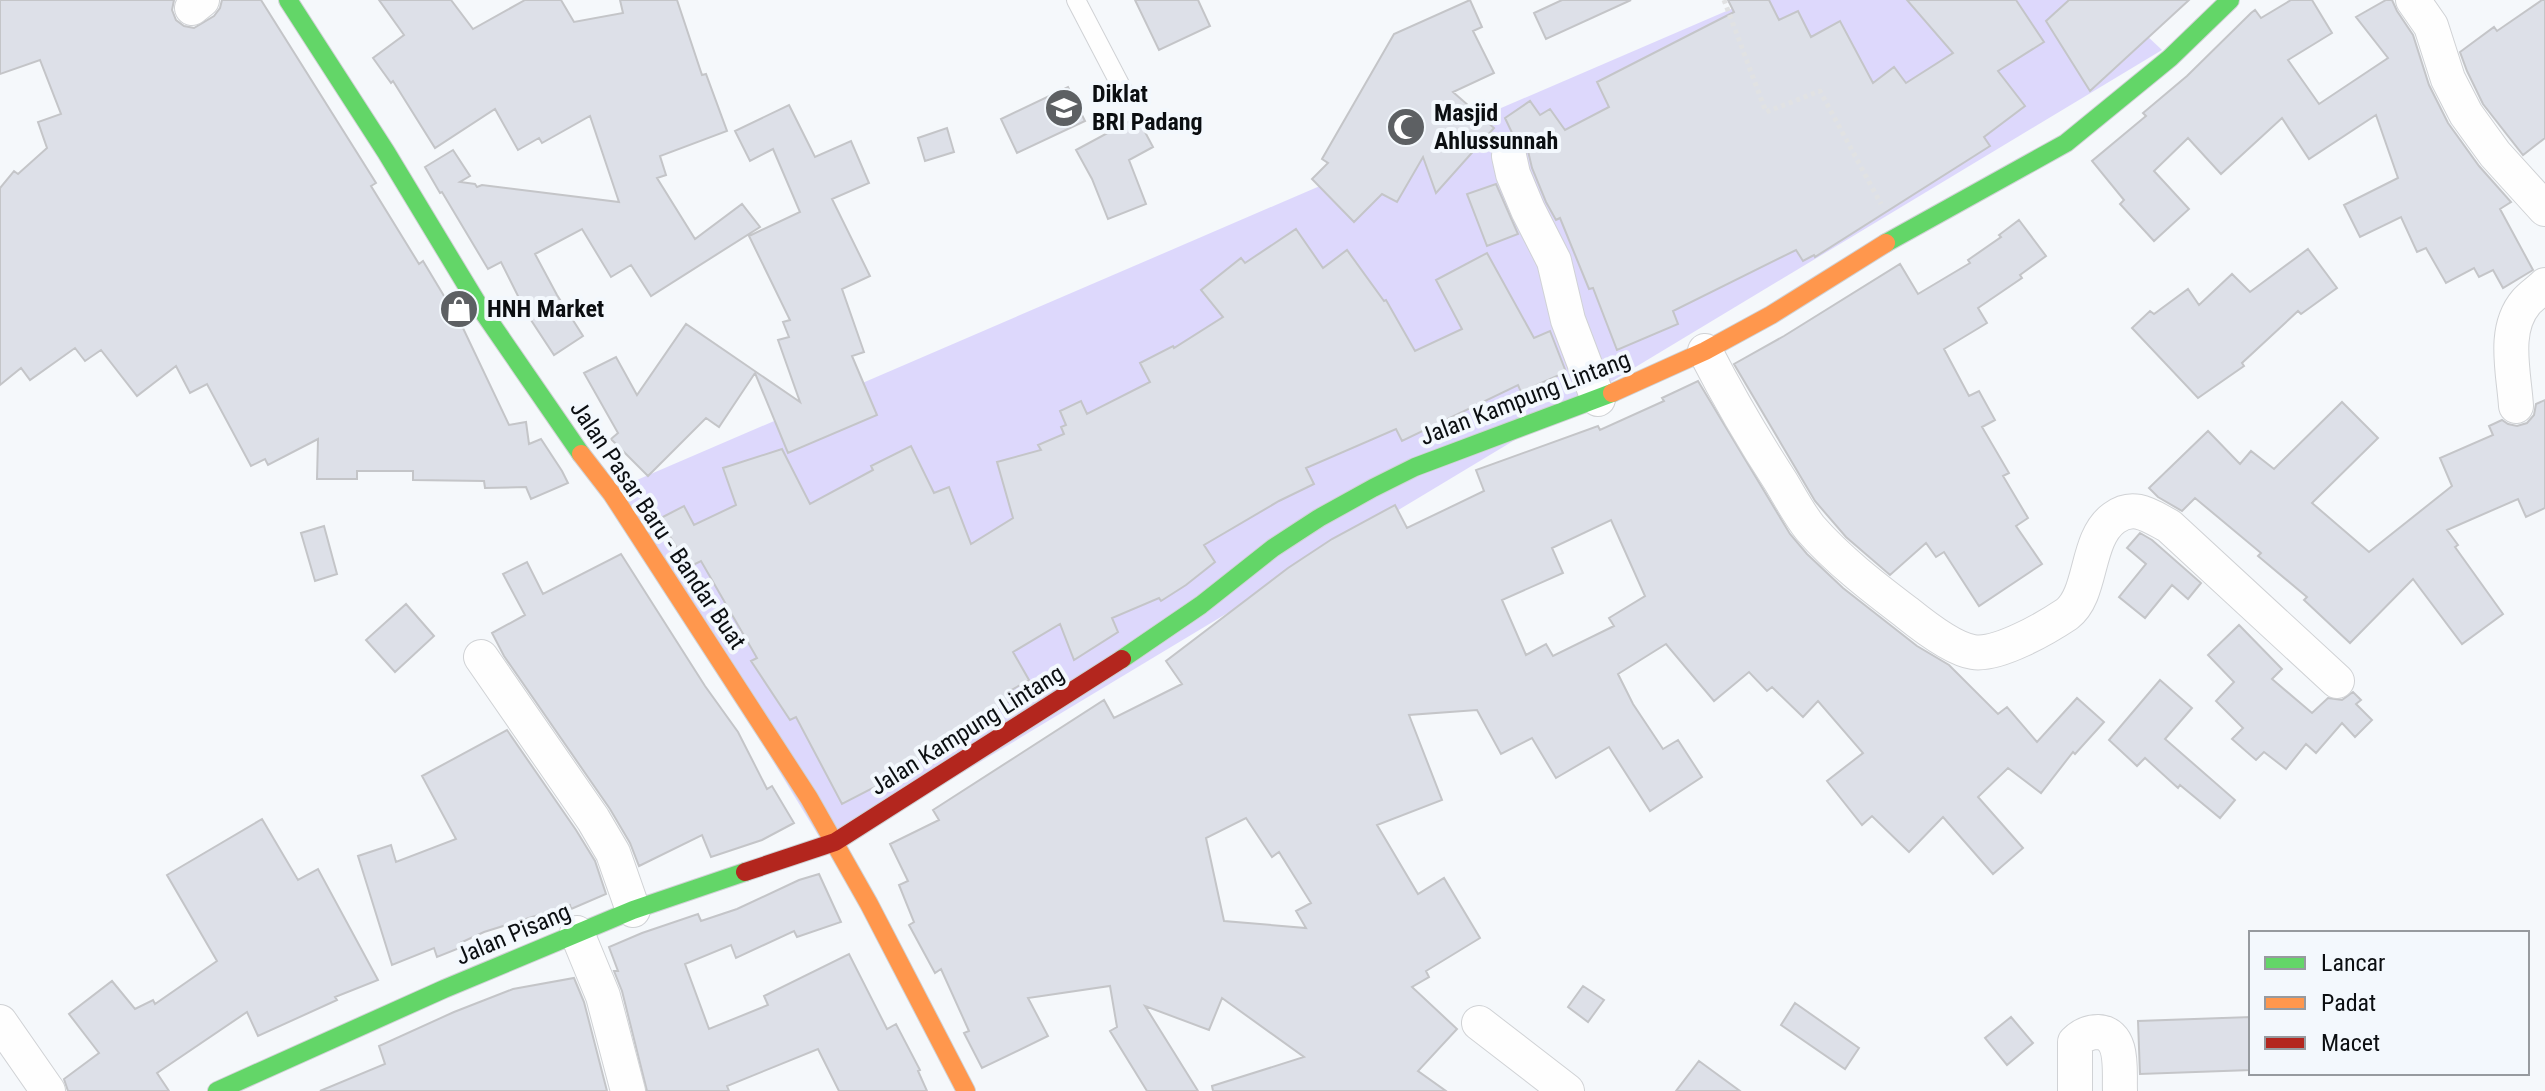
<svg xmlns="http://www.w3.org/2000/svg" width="2545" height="1091" viewBox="0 0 2545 1091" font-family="'Roboto Condensed',sans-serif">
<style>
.green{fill:#ddd8fc}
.building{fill:#dde0e8;stroke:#c4c5c8;stroke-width:2;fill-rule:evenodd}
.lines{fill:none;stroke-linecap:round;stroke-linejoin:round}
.lane-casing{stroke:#d0d2d5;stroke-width:20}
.street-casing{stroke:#d0d2d5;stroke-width:36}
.fast-casing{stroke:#d0d2d5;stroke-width:20}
.slow-casing{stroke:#d0d2d5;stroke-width:20}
.jam-casing{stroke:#d0d2d5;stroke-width:20}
.path{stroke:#e1e2e3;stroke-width:5;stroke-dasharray:4 4;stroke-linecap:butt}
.lane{stroke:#fefefe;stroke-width:18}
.street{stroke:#fefefe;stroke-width:34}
.fast{stroke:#63d668;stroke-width:18}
.slow{stroke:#ff974d;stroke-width:18}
.jam{stroke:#b3261e;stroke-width:18}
.labels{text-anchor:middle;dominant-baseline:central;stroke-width:8;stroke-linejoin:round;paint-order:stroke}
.poi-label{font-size:24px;font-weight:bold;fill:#0b0e11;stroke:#f3f8fd;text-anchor:start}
.street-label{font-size:24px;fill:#0b0e11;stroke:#f3f8fd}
</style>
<rect width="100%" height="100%" fill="#f5f8fb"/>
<path class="green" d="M1752,0h357l53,50 -1333,803 -220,-361z"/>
<path class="building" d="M0,0h174l-2,10 4,10 8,6 10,2 20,-12 6,-8 2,-8h39l115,183 -5,3 48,78 4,-3 39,65 47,99 17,-3 3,22 12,-5 21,32 6,12 -37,16 -5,-12 -41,1 -1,-7 -71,-1v-9h-56v8h-40l1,-40 -50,26 -3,-6 -14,7 -44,-82 -17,9 -14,-27 -39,30 -36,-46 -16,11 -10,-13 -45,32 -9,-12 -21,17v-197l14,-17 4,3 29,-26 -9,-26 23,-8 -21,-54 -40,14z
M379,0h72l22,29 52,-29h36l13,22 49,-9 -3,-13h57l25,75 4,-1 21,57 -67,25 6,19 -9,3 38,61 47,-35 18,23 -109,69 -20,-31 -20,12 -29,-48 -47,25 22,41 26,41 -29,19 -27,-41 -26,-52 -13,7 -46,-77 -2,1 -15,-26 28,-17 17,26 -10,6 15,2 2,3 5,-2 137,17 -29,-86 -48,27 -3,-5 -21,12 -23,-41 -60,39 -42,-67 -2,2 -18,-25 31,-23z
M1135,0h63l12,26 -51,24z
M1470,0l12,27 -9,4 21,42 -41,19 41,36 -58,65 -13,-36 -26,45 -15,-8 -28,28 -42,-43 16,-16 -6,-4 72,-125z
M1562,0h69l-85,39 -12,-26z
M1728,0h41l10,20 19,-9 13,26 29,-16 33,62 21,-16 12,16 47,-30 -46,-53h109l28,42 -46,29 27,35 -41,31 6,9 -175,111 -1,-2 -11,6 -7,-11 -123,61 5,13 -61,26 -24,-62 -4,1 -29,-71 -4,2 -10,-18 -14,-34 -4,-17 -5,-9 -9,-5 -9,-19 25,-17 10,14 10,-6 15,21 44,-23 -12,-25 137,-70z
M2069,0h120l-99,91 -44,-70z
M2291,0h21l20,33 -44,27 31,44 69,-46 -32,-41 30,-17h6l5,11 16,24 16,50 19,38 31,43 32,36 -11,7 33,61 -30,18 -10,-18 -14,7 -5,-9 -28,15 -20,-35 -9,4 -16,-35 -41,20 -16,-32 54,-27 -22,-63 -67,44 -27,-41 -61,56 -33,-36 -34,33 35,38 -35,32 -34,-37 4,-4 -32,-39 54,-45 -3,-3 44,-37 64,-63 4,-3 6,8z
M2542,0h3v138l-22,17 -40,-51 -16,-33 -7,-19 34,-25 3,4z
M1068,87l17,34 -68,32 -16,-34z
M789,105l26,52 36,-16 18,42 -37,16 38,77 -28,13 22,63 -12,4 25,59 -89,38 -33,-80 -36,54 -13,-9 -58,58 -37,-37 7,-6 -34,-60 32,-16 21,38 49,-71 114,78 -22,-62 11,-3 -6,-15 7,-2 -41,-84 51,-24 -27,-63 -23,12 -15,-30z
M1137,117l16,30 -24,13 17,44 -38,15 -16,-40 -16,-29z
M947,128l7,24 -29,9 -7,-23z
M1496,184l22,50 -31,12 -20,-52z
M2019,220l27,36 -26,19 2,3 -44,30 9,15 -43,26 25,47 10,-5 16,29 -13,7 27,46 -6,3 25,42 -12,8 26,38 -63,42 -35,-54 -8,5 -10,-14 -36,32 -44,-38 -31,-36 -81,-137 50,-28 116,-72 18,30 52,-31 -2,-3 33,-23 -2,-2z
M1296,229l27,39 24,-18 37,51 2,-1 29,51 47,-22 -26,-49 51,-27 47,85 16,-7 16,41 -45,20 -3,-7 -116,56 -6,-12 -90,39 8,16 -35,17 -75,44 11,17 -29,23 -25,16 -2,-3 -47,20 6,14 -44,28 -14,-36 -47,28 16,28 -21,12 4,8 -139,88 -31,16 -46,-87 -6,3 -39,-59 6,-3 -56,-97 -12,6 -30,-48 25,-13 10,19 42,-20 -13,-37 59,-19 28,55 63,-34 -2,-4 40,-20 23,47 15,-6 22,57 42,-26 -16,-56 44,-12 -3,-5 26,-11 -3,-7 5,-2 -6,-14 21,-10 6,13 63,-32 -10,-19 33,-17 1,2 49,-31 -22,-27 40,-32 4,5z
M2308,249l29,39 -36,26 -3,-3 -56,52 2,3 -46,32 -66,-70 18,-17 4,3 34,-25 11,16 33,-31 18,18z
M1698,381l92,153 17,20 36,34 74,58 32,19 49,49 9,-7 30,35 40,-44 27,24 -29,32 -2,-2 -32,41 -33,-25 -30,29 45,51 -30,26 -50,-57 -34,35 -37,-36 -10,9 -35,-44 36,-28 -45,-52 -15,16 -31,-30 -5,4 -18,-19 -35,29 -48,-57 -48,30 15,30 30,45 15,-9 24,37 -52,34 -41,-64 -53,31 -24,-40 -31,16 -24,-44 -68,5 33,85 -65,25 41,69 26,-16 36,60 -54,33 3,6 -17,10 45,42 -39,42 28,20h-233l-1,-5 92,-29 -82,-59 -13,32 -64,-24 53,85h-51l-37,-60 7,-4 -7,-41 -82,12 20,38 -66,32 -18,-35 5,-2 -28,-62 -6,4 -26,-48 5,-3 -15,-37 9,-4 -18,-37 49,-24 -6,-10 171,-110 10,18 68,-34 -16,-23 122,-93 44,-29 63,-34 12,23 77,-37 -8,-21 122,-44 2,4 64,-29 -2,-3zM1611,520l34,76 -36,22 5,8 -61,30 -7,-12 -20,11 -24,-55 61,-27 -11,-25zM1246,818l26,39 7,-5 32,51 -15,8 10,17 -82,-7 -18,-83z
M2545,400v108l-19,9 -8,-18 -71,31 11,15 -3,2 48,67 -41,30 -49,-65 -63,64 -46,-43 3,-3 -49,-41 3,-3 -66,-55 -13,13 -24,-14 -9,-9 59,-57 32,33 11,-13 23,18 68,-67 36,36 -66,65 57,49 83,-66 -12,-28 53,-23 -4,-9 13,-6 6,4 9,2 10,-3 7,-8 2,-11z
M324,526l13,48 -22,7 -14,-48z
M2140,533l12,7 49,43 -13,16 -16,-14 -27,33 -26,-21 27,-33 -19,-16z
M621,554l84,132 33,46 29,57 5,-3 22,37 -32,17 -51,17 -9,-22 -63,31 -9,-23 -20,-34 -106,-153 -12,-23 33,-18 -22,-41 24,-12 16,32z
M406,604l28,32 -39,36 -29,-32z
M2239,625l43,44 -10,10 40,34 16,-15 14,2 11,-8 8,8 -5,4 16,16 -17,17 -13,-14 -26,30 -10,-9 -20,25 -22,-17 -8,8 -24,-21 11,-11 -27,-27 18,-19 -26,-27z
M2160,680l32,28 -27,31 70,61 -15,18 -40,-33 -2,3 -33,-30 -8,8 -28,-26z
M507,730l69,100 19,31 11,33 -35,15 -1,-4 -86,27 -24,11 2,4 -25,10 -3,-9 -42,17 -34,-109 33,-11 5,17 60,-23 -34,-63z
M262,819l36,61 20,-11 60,111 -43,17 2,3 -79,36 -11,-24 -90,61 12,18h-101l-4,-12 35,-26 -30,-39 43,-33 23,28 18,-9 2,4 62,-43 -50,-86z
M819,874l22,48 -44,15 -3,-6 -58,27 -5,-13 -46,19 24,65 59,-24 -4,-9 85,-42 38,75 9,-5 24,46 -2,1 9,20h-88l-21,-42 -91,37 2,5h-82l-25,-100 -8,-20h4l-9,-24 33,-14 56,-19 3,7 36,-12 62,-29z
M574,978l10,24 23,89h-287l65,-27 -6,-18 75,-34 59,-23z
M1583,986l21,14 -16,22 -20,-15z
M1795,1003l64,45 -14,21 -64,-44z
M2011,1017l22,26 -26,22 -22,-27z
M2251,1017v53l-111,4 -2,-53z
M1699,1061l41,30h-64z"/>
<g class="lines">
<defs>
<path id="lane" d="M1076,0l48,92"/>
<path id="street" d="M2413,0l18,26 17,53 18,35 29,40 50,55
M192,8l10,-8
M1509,156l4,18 15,36 26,51 14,59 30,79
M1705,351c23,45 48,88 76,131 9,15 18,32 29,46 28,32 63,59 96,84 16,13 47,37 67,40 25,4 73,-24 94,-38 26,-20 18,-75 47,-96 20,-15 36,-2 55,8l168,155
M2516,406c-2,-33 -14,-76 10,-104 5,-6 13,-11 19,-17
M481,657l112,162 20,34 20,57
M577,933l26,63 25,95
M0,1022l48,69
M1479,1023l88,68
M2075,1091v-49c6,-6 13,-10 23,-10 27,1 21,40 22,59"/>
<path id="fast" d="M288,0l98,152 93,154 102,148
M1886,243l180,-100 104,-85 60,-58
M1122,659l79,-54 72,-57 46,-30 54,-30 42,-21 197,-74
M217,1091l227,-102 189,-79 112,-38"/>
<path id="slow" d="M1612,393l93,-42 66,-36 115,-72
M581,454l31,40 197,304 60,106 97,187"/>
<path id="jam" d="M745,872l90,-30 287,-183"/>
</defs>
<use href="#lane" class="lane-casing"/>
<use href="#street" class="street-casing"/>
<use href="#fast" class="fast-casing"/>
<use href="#slow" class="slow-casing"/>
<use href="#jam" class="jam-casing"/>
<path class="path" d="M1724,0l42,112 54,-21 61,113"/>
<use href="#lane" class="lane"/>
<use href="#street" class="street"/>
<use href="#fast" class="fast"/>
<use href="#slow" class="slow"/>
<use href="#jam" class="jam"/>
</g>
<defs>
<symbol id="school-disc" viewBox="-11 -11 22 22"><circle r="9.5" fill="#5d6063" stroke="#f3f8fd"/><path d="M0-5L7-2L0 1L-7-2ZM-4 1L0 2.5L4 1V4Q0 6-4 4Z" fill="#fff"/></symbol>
<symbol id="mosque-disc" viewBox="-11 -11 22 22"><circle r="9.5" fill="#5d6063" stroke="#f3f8fd"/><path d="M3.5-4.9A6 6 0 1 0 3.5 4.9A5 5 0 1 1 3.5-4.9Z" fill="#fff"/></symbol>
<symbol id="shop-disc" viewBox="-11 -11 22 22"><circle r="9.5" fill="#5d6063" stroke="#f3f8fd"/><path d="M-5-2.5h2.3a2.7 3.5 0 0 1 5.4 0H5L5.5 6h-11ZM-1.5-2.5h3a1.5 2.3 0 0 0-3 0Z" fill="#fff"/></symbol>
</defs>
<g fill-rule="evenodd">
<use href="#school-disc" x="1042" y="86" width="44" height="44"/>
<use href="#mosque-disc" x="1384" y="105" width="44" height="44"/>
<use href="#shop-disc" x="437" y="287" width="44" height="44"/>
</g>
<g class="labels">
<g class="poi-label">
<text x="1092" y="94">Diklat<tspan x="1092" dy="28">BRI Padang</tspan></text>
<text x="1434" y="113">Masjid<tspan x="1434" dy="28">Ahlussunnah</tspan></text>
<text x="487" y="309">HNH Market</text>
</g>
<g class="street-label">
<text transform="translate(1525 398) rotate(-21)">Jalan Kampung Lintang</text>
<text transform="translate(658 525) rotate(56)">Jalan Pasar Baru - Bandar Buat</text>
<text transform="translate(967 730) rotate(-32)">Jalan Kampung Lintang</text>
<text transform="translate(513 934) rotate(-23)">Jalan Pisang</text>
</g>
</g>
<rect x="2249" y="931" width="280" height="144" fill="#f3f8fd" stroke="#969a9f" stroke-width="2"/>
<rect x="2265" y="957" width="40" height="12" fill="#63d668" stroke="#969a9f" stroke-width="2"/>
<text x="2321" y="971" font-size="24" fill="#0b0e11">Lancar</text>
<rect x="2265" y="997" width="40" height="12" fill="#ff974d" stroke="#969a9f" stroke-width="2"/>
<text x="2321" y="1011" font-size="24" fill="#0b0e11">Padat</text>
<rect x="2265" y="1037" width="40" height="12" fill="#b3261e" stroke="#969a9f" stroke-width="2"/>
<text x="2321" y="1051" font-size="24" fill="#0b0e11">Macet</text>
</svg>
